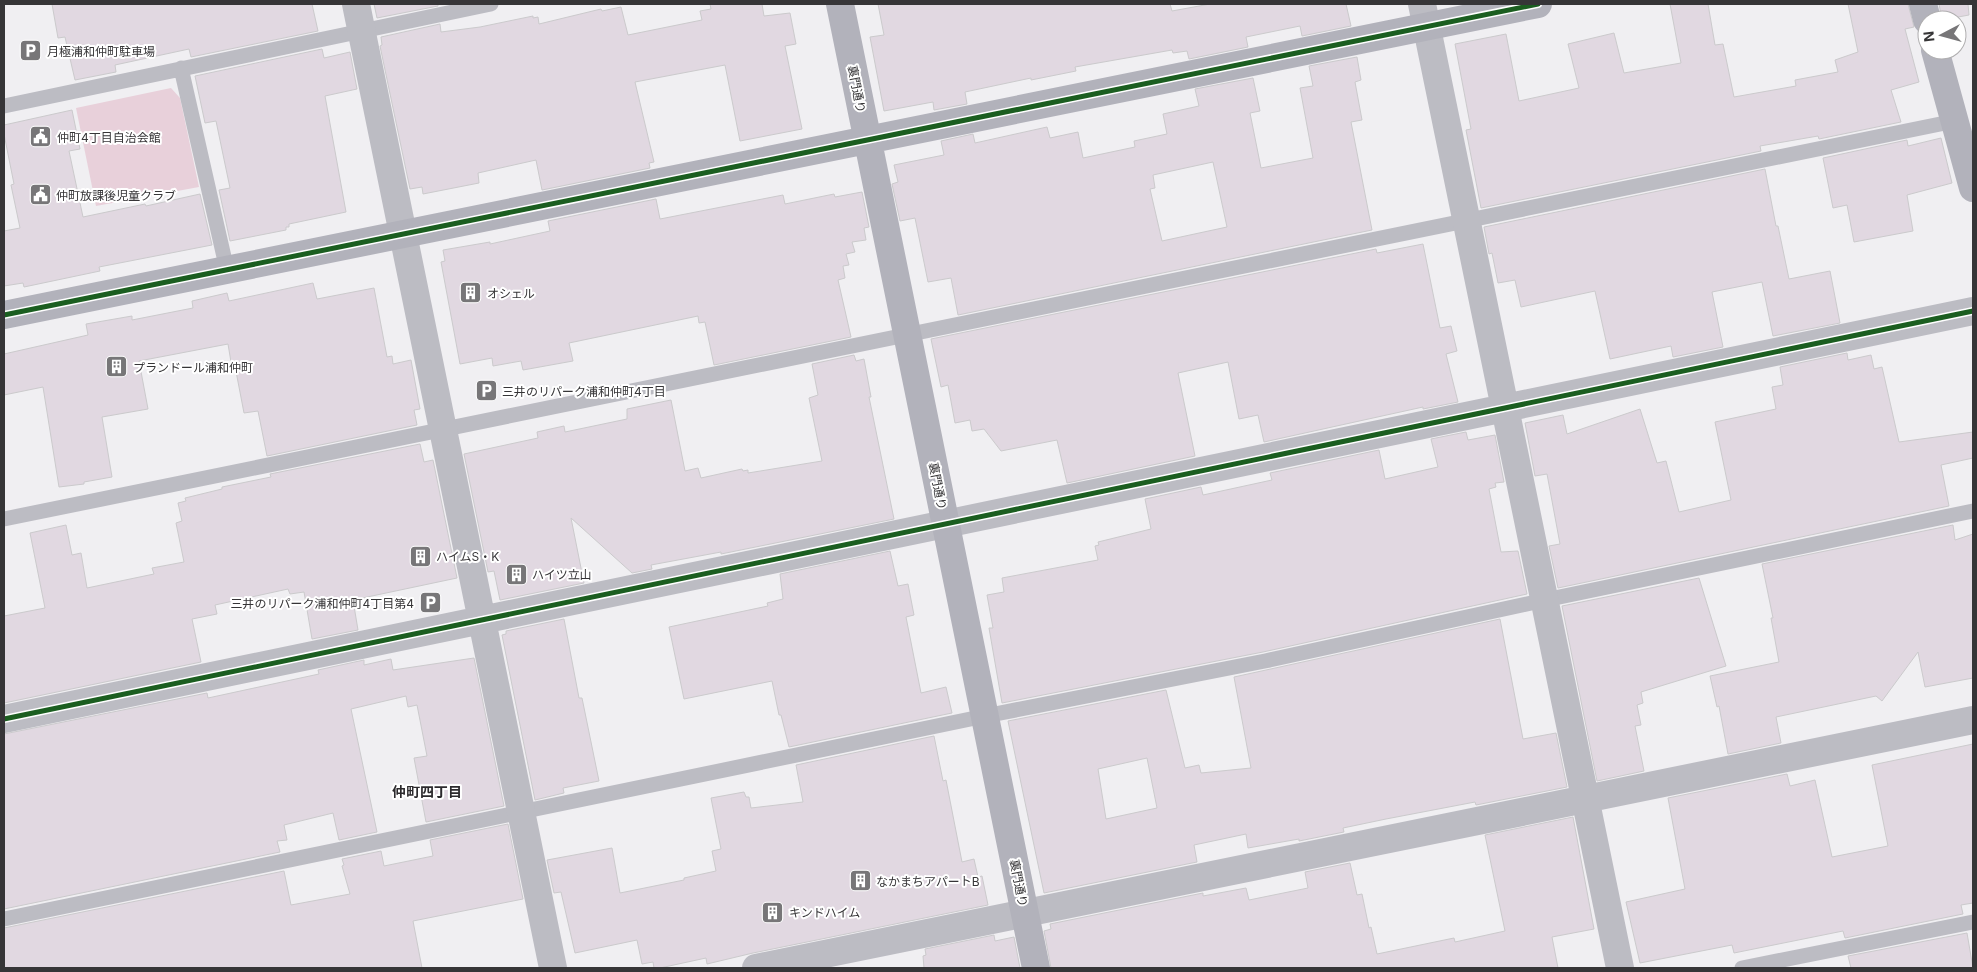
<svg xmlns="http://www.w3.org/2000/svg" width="1977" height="972" viewBox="0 0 1977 972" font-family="Inter,'Noto Sans JP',sans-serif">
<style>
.green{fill:#e8d0da}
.building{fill:#e1d8e1;stroke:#cbcacc;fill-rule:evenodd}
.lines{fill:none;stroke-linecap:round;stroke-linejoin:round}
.lane{stroke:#bcbcc3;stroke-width:15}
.street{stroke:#bcbcc3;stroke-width:28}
.secondary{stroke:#b2b2bb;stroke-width:28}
.cycleway-casing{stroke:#fff;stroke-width:8}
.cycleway{stroke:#1b5e20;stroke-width:5}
.labels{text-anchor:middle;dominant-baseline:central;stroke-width:4;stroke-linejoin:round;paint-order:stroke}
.poi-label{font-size:12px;fill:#363537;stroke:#fff;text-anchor:start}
.street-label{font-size:12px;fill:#363537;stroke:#fff}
.neighbourhood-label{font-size:14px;font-weight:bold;fill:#2c2a2d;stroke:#fff}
</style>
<rect width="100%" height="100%" fill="#f0eff2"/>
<path class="green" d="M171,88l9,10 19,89 -103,19 -20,-98z"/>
<path class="building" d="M52,4h260l6,27 -127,26 -2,-8 -74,16 1,7 -41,8 -10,-43 -7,1z
M374,4h64v2l-61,12z
M710,4h52l2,12 26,-3 6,31 -11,2 17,83 -62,12 -15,-76 -90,17 19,80 -5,1 1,5 -108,22 -6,-30 -58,13 1,10 -56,11 -1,-7 -12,2 -30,-143 2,-1 -1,-8 59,-13 1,8 39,-5 53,-11v2l5,-1 1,7 62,-15 1,2 19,-4 7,28 74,-15 -2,-9 11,-2z
M878,4h292l2,7 38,-7h136l5,22 -49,10 -2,-10 -54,11 2,10 -59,12 -2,-8 -14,2 -1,-3 -97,17 1,4 -45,9v-2l-66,14 2,12 -33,6 -1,-8 -49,9 -14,-74 14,-2z
M1670,4h38l7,41 8,-1 11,53 62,-11 -1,-6 43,-8 -3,-12 23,-8 -10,-48h60l6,23 -9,2 14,53 -28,8 10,32 -82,17 -1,-3 -58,10 1,5 -280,57 -15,-78 5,-1 -16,-85 51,-10 13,67 60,-13 -11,-44 46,-11 10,40 57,-10z
M1939,4h29l1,11 -27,5z
M322,49l2,9 26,-6 7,37 -32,7 21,116 -57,12v3h-3v3l-56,11 -11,-51 11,-2 -14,-67 -11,2 -10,-47z
M1357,57l4,23 -6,2 7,38 -11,2 21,108 -414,85 -7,-37 -23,4 -13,-64 -15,3 -8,-37 6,-2 -4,-17 50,-10 -3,-14 32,-7 2,9 72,-16 3,11 28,-6 5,26 52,-11 -1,-6 33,-7 -4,-20 36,-8 -4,-17 58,-11 7,33 -10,2 11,55 52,-10 -13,-70 13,-2 -4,-20zM1213,162l14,65 -65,14 -12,-52 5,-1 -2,-13z
M72,110l8,39 -11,2 14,66 62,-13 1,2 54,-12 12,51 -113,22 1,4 -76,16 -1,-4 -19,3v-55l16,-3 -9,-43 3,-1 -10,-50v-9z
M1941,138l11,45 -45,12 6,36 -59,11 -7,-37 -14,3 -10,-50 84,-18 1,6z
M1765,169l11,57h2l11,53 41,-8 10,52 -67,13 -11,-54 -50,10 11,55 -50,10 -2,-11 -61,13 -15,-68 -74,16 -6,-27 -17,3 -6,-30 -3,1 -5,-27z
M862,192l7,35 -5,1 2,12 -14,2 3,10 -9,2 3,11 -6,1 2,12 -7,2 13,57 -137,28 -9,-43 -6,1 -1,-7 -129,27 4,18 -50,9 -2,-9 -28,5 -1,-8 -32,6 -19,-102 4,-1 -2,-11 47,-8v2l60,-13 -2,-10 108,-22 4,20 123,-24 2,9 49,-10 1,3z
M1423,244l17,84 11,-2 6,25 -11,3 12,48 -35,7v-2l-159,35 -6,-27 -19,4 -11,-57 -50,11 17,83 -128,27 -10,-43 -56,11 -17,-22 -12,2 -2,-11 -15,3 -7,-38 -7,2 -10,-48 445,-90 1,4z
M313,283l4,16 57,-11 13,69 5,-1 1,8 18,-4 9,49 -6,1 3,15 -150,31 -9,-45 -14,2 -10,-52 -3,1 -3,-18 -89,17 9,48 -46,8 10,60 -28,5v2l-25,3 -16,-100 -39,8v-41l84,-19 -2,-11 46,-8v4l61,-12 -1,-7 35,-8 2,8z
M1847,353l1,7 23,-5 3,14 8,-2 17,75 74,-10v26l-32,7 8,41 -391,82 -9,-42 11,-2 -13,-70 -12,2 -10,-53 38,-8 4,19 73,-25 17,54 9,-2 13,51 52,-12 -16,-78 61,-13 -4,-22 11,-2 -3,-18z
M854,355l2,6 8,-2 7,38h-2l25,122 -173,35v-2l-70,13 1,4 -20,4 -61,-55 13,65 -84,17 -6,-29 -6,1 -24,-118 74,-16 -1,-6 27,-6 1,6 62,-13v-10l44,-9 14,71 13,-3 3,10 41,-9 1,2 5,-1v3l74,-12 -13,-63 9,-3 -6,-31z
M1466,432l2,8 27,-5 9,47 -9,1 1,4 -7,2 12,63 17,-1 9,43 -264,58 -261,51 -13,-75h4l-6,-33 17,-3 -2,-14 96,-18 -3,-14 4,-1 -1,-3 53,-13 -6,-30 56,-12 2,8 69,-15 -2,-7 109,-23 6,29 53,-12 -7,-28z
M420,444l4,18 9,-2 24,118 -104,22 5,30 -46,9 -8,-47 -14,2 -2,-5 -73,16 2,9 -25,5 9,43 -197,41v-87l41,-8 -15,-75 36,-8 6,30 9,-2 6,35 67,-14 -2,-6 32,-6 -8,-39 6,-2 -4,-18 8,-2 -1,-3 37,-9v-2l49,-10 -1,-3z
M1953,525l2,15 18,-6v144l-48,9 -7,-35 -36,49 -6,-5 -100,21 5,26 -53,11 -9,-48 -2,1 -7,-31 69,-14 -8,-44h2l-11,-54z
M890,551l8,35 10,-2 6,31 -8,2 15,76 25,-6 6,26 -163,34 -8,-32h-2l-7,-34 -88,18 -15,-72 99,-21 -1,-3 16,-4 -3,-25z
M1699,578l27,88 -85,26 2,11 -6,2 4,20 -6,1 9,45 -47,10 -35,-175z
M564,619l15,79h3l17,83 -36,7 1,5 -29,7 -33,-165 4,-1v-3z
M1500,619l23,120 33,-6 11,54 -91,18 -1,-3 -89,17 -43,9 1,4 -45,9v-2l-51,9 -2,-14 -52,11 3,17 -153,31 -36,-172 158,-31 19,78 14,-3 2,8 50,-5 -17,-91zM1147,758l10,50 -51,11 -8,-50z
M474,658l30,148 -78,16 -12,-64 13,-2 -10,-51 -9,2 -2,-11 -55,13 26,123 -38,8 -6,-27 -49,12 3,15 -10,1 3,11 -276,57v-175l203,-41 1,5 111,-24 -1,-4 46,-10v5l27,-6 2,11z
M934,736l9,45 3,-1 16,82 12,-3 4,18 4,-1 6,29 -235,48 -46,11 -1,-6 -46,10h-6l-1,-6 -11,2 -5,-24 -62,13 -14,-61 -7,1 -7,-33 65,-12 8,45 64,-13v-2l32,-7 -4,-20 9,-2 -10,-51 33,-6 2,5h3l2,11 52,-6 -7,-37z
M1973,744v159l-12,2 2,9 -118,24 -2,-7 -109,22 -2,-8 -92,18 -14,-61 59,-13 -17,-91 119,-24 3,12 25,-6 17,77 56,-11 -16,-81z
M1573,817l21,112 -42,8 6,31h-507l-7,-37 7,-2 -1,-5 153,-31v3l43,-8 3,12 59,-12 -3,-16 45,-9 7,32 5,-1 7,34 2,-1 6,27 77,-16 1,4 50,-11 -20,-96z
M508,824l15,75 -110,22 9,47h-418v-40l280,-57 7,34 59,-11 -8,-28 2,-1 -2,-6 39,-8 3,15 49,-10 -3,-16z
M1967,933l6,35h-122l-3,-12z
M994,935l1,6 19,-4 6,31h-96l-1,-12 3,-1 -1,-6z"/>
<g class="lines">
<path class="lane" d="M181,68l46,202
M4,106l487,-102
M4,519l1951,-398
M4,919l981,-203 280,-55 280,-61 428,-89
M1742,968l231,-46"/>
<path class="street" d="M356,4l197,964
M1422,4l198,964
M4,719l1969,-408
M756,968l1217,-248"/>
<path class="secondary" d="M840,4l196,964
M1923,4l4,16
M1935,50l38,138
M4,315l1534,-311"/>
<defs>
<path id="cycleway" d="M4,315l1534,-311
M4,719l1969,-408"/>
</defs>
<use href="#cycleway" class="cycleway-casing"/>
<use href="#cycleway" class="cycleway"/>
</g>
<defs>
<symbol id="parking-square" viewBox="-11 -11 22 22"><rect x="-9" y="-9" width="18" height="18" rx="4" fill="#777678" stroke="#fff"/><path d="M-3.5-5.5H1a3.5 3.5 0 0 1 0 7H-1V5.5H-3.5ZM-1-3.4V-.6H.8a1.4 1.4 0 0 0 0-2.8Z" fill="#fff"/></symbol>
<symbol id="civic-square" viewBox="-11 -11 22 22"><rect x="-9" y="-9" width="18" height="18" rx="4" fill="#777678" stroke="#fff"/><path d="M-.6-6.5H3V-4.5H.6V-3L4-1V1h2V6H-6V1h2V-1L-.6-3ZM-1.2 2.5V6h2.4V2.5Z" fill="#fff"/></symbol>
<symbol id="building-square" viewBox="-11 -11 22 22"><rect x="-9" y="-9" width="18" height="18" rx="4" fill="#777678" stroke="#fff"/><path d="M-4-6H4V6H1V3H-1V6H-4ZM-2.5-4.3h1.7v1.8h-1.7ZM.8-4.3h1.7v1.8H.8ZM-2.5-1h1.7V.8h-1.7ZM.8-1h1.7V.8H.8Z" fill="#fff"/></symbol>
</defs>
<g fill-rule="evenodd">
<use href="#parking-square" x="18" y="38" width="25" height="25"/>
<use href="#civic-square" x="28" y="124" width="25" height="25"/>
<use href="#civic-square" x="28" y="182" width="25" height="25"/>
<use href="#building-square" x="458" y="280" width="25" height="25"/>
<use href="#building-square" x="104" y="354" width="25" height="25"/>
<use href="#parking-square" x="474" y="378" width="25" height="25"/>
<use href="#building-square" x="408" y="544" width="25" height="25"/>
<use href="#building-square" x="504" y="562" width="25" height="25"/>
<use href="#parking-square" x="418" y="590" width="25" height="25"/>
<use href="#building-square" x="848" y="868" width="25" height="25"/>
<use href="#building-square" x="760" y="900" width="25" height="25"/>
</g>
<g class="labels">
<g class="poi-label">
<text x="47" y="51">月極浦和仲町駐車場</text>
<text x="57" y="137">仲町4丁目自治会館</text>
<text x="56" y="195">仲町放課後児童クラブ</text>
<text x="487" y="293">オシェル</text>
<text x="133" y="367">プランドール浦和仲町</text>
<text x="502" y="391">三井のリパーク浦和仲町4丁目</text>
<text x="436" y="556">ハイムS・K</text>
<text x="532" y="574">ハイツ立山</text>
<text x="414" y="603" text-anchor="end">三井のリパーク浦和仲町4丁目第4</text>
<text x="876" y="881">なかまちアパートB</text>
<text x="789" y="912">キンドハイム</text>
</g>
<g class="street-label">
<text transform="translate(857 89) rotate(79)">裏門通り</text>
<text transform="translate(938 486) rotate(79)">裏門通り</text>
<text transform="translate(1019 883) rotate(79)">裏門通り</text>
</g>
<g class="neighbourhood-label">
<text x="427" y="791">仲町四丁目</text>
</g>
</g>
<rect width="1977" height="972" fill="none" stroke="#363537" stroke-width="10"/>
<g transform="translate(1942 35) rotate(264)"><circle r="24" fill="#ffffff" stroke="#afaeaf"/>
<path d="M0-4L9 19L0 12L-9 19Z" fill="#777678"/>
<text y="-8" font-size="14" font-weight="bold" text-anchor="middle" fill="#363537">N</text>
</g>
</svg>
